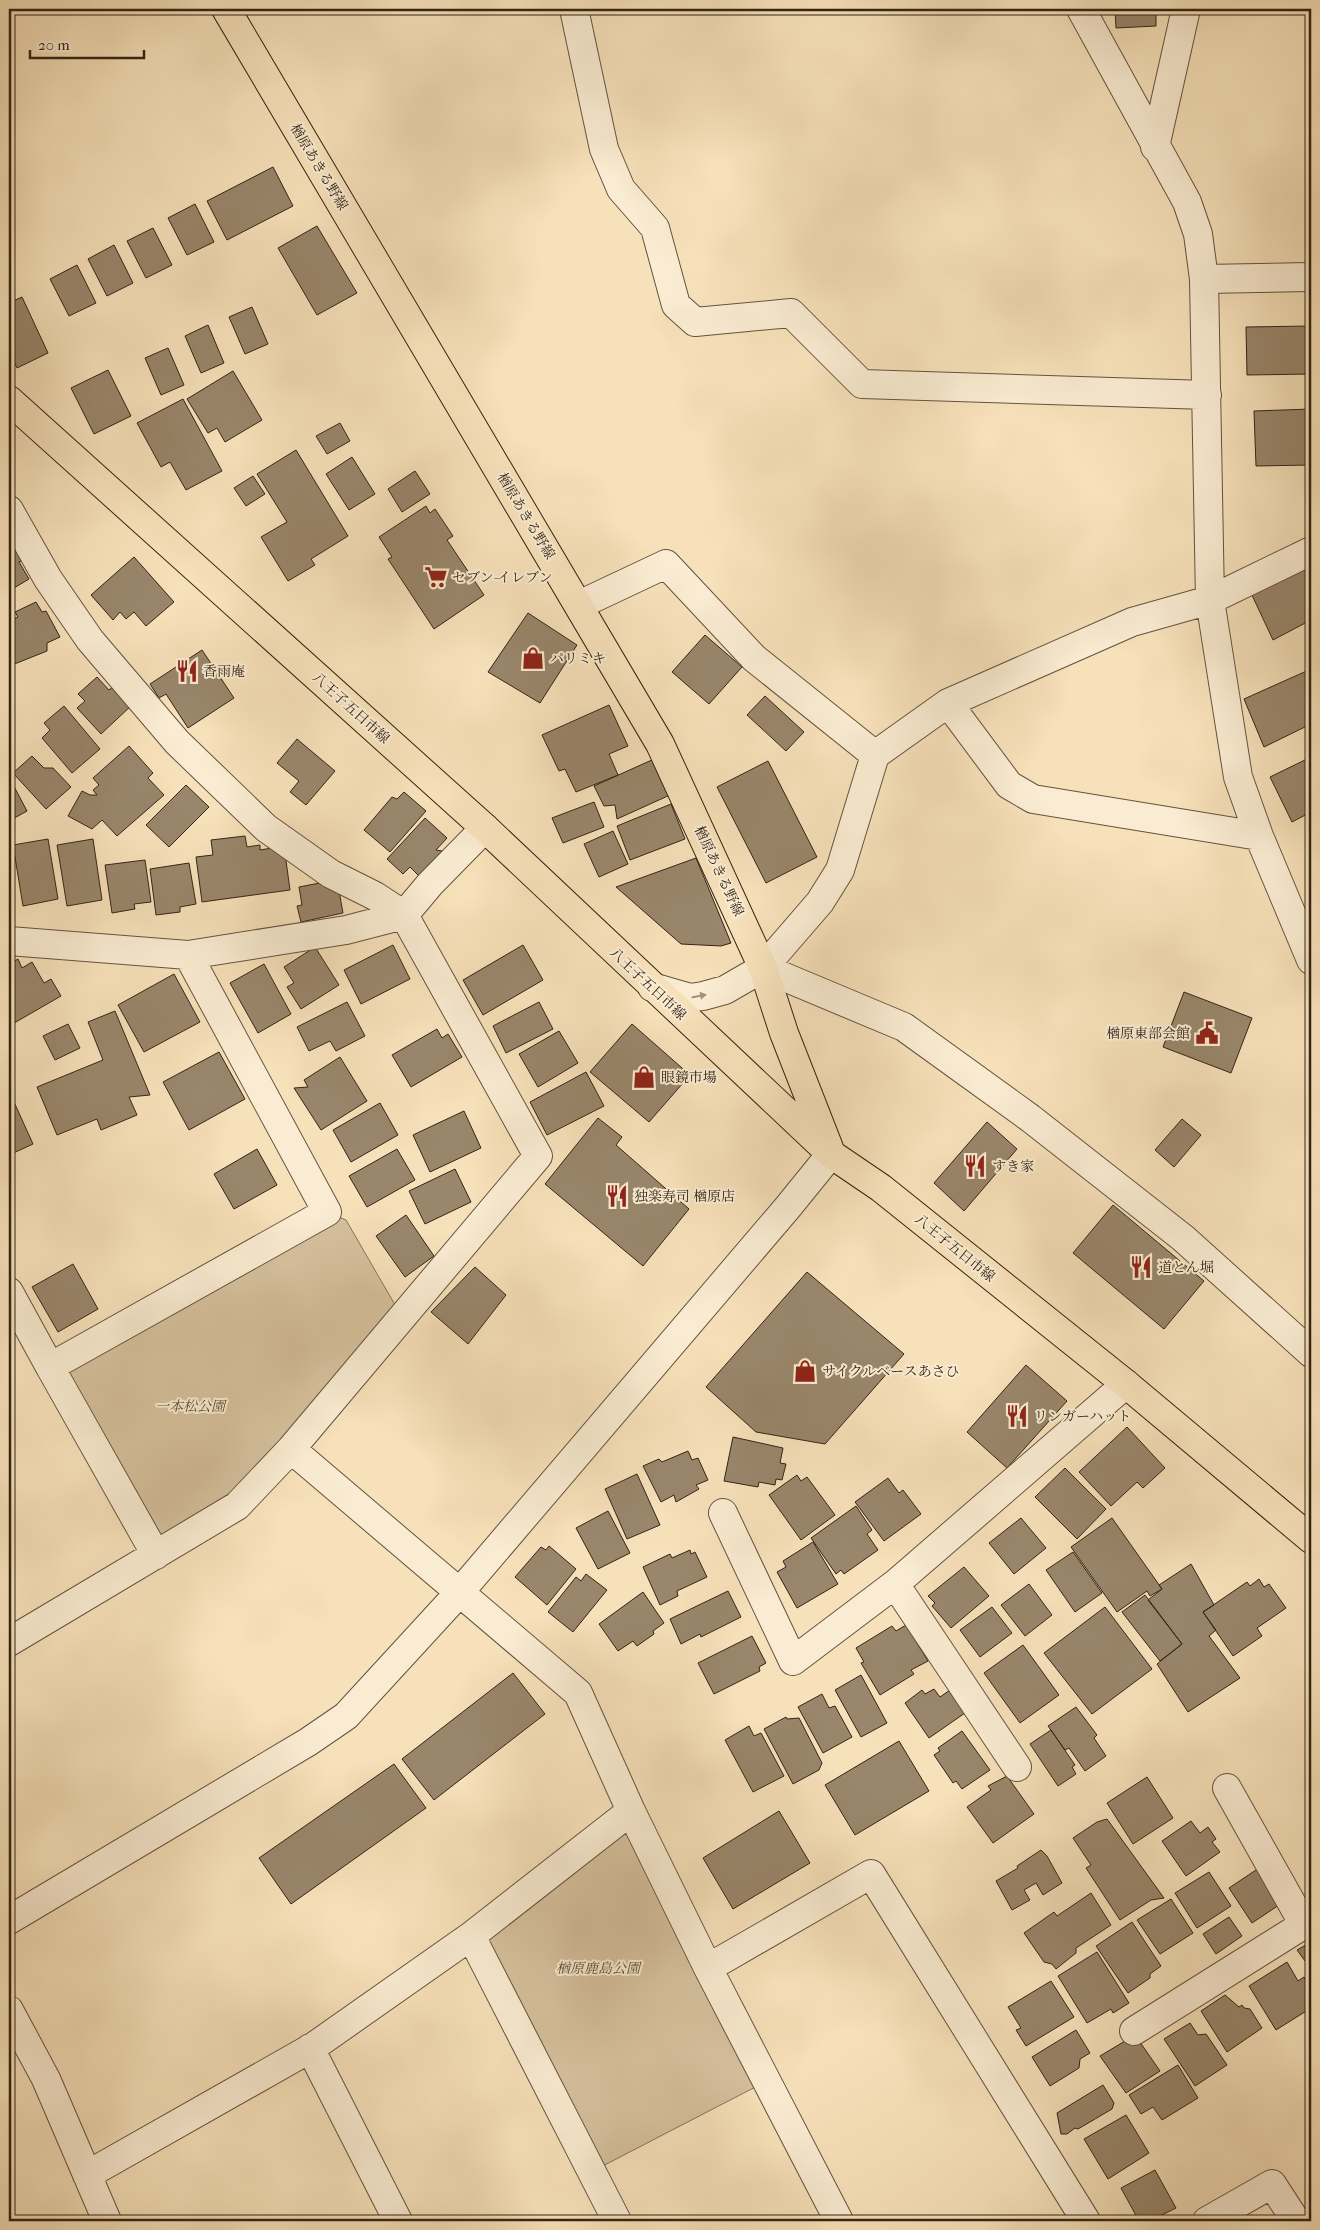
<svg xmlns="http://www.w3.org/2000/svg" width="1320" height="2230" viewBox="0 0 1320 2230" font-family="'IM FELL French Canon','Noto Serif JP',serif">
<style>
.green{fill:#d6c19e;stroke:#84725a}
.building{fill:#99866b;stroke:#332415}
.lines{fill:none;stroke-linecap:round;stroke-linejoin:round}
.minor-casing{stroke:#64533e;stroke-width:30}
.major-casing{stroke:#332415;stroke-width:30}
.minor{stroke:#faecd2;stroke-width:28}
.major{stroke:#f7e1ba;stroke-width:28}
.oneway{fill:#a0927d}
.labels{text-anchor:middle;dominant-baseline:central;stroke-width:4;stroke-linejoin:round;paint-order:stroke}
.street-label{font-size:14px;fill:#332415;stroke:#faecd2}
.poi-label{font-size:14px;fill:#332415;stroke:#faecd2;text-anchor:start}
.park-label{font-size:14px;font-style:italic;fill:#5c4b37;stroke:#faecd2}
</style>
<rect width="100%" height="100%" fill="#f7e1ba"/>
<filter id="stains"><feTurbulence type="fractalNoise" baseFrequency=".004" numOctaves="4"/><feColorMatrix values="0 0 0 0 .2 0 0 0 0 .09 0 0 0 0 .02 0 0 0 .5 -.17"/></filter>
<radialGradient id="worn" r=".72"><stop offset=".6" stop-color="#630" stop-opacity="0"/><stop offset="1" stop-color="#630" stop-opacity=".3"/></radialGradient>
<path class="green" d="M327,1212l19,8 56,97 -111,132 -135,106 -106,-188z
M631,1812l136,269 -176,91 -120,-236z"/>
<path class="building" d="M1115,9h41v17l-40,2z
M273,167l20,39 -66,34 -20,-39z
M195,204l19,38 -27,13 -19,-37z
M317,226l40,67 -40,22 -39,-67z
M153,228l19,37 -26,13 -19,-37z
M114,245l19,38 -26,13 -19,-37z
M77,265l19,38 -27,13 -19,-37z
M22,297l26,56 -31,15 -8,-18v-47z
M252,307l16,37 -23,10 -16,-37z
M208,325l16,38 -23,10 -16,-37z
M1311,326v48l-64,1 -1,-48z
M168,348l16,37 -23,10 -16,-37z
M108,370l23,46 -37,18 -23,-46z
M233,371l29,49 -37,22 -8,-14 -9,5 -21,-34z
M183,399l39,72 -36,19 -16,-28 -9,5 -24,-44z
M1311,409v56l-55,1 -2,-55z
M340,423l10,18 -23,13 -11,-18z
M296,450l52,86 -37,23 4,6 -27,16 -27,-44 26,-15 -30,-48z
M352,457l23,37 -26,16 -23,-36z
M415,471l15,23 -28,18 -14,-23z
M253,476l12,18 -19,12 -12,-18z
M426,506l4,7 5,-4 18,27 -6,4 37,55 -50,34 -46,-70 4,-2 -13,-20z
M13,539l12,20 -6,3 10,17 -20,12v-49z
M134,557l40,45 -28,24 -12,-14 -8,7 -6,-7 -7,8 -22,-25z
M1311,562v58l-38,20 -22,-47z
M36,602l6,10 4,-1 14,26 -13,6v8l-35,14 -3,-4v-40l9,-4 -3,-5z
M528,613l49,32 -37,58 -52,-31z
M705,635l37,32 -33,37 -37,-32z
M202,650l32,48 -46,30 -22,-34 -7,4 -9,-14z
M1311,669v55l-47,23 -20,-48z
M97,677l12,13 5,-4 18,19 -31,29 -24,-26 8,-7 -7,-7z
M765,696l39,36 -18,19 -39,-36z
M609,705l19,41 -19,8 9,21 -42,17 -11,-23 -6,2 -17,-36z
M64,706l36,43 -28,24 -30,-35 8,-8 -6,-7z
M297,739l38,32 -29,34 -16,-13 9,-11 -22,-18z
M129,746l24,27 -5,5 16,17 -47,41 -15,-16 -10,9 -24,-13 14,-25 8,4h7l-4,-5 6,-5 -6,-7z
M32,756l12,12h9l18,19 -25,22 -33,-36z
M1311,757v55l-19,10 -22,-45z
M654,759l16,36 -53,24 -2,-14 -11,1 -10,-20z
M768,761l49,96 -51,26 -49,-96z
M9,777l18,34 -18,10z
M186,785l23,22 -40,40 -23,-22z
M404,792l22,19 -36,41 -26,-22 28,-33 5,2z
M594,802l10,25 -41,16 -11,-25z
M671,804l14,35 -55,21 -13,-34z
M425,818l22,20 -11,12 6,1 -23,25 -9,-9 -7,7 -16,-15z
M613,831l15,33 -29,13 -15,-33z
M245,836l2,11 13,-2v5l24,-4 6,44 -88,12 -6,-45 17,-2 -2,-15z
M48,839l10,60 -35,7 -10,-61z
M93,839l9,61 -35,6 -10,-61z
M696,858l35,85 -10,3 -40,-2 -65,-57z
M145,860l6,42 -17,2 1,5 -23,4 -7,-48z
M189,863l7,41 -16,3v5l-24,3 -6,-46z
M325,882l1,5 12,-2 5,28 -42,9 -4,-16 5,-1 -3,-18z
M393,945l17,34 -49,25 -17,-34z
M523,945l20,35 -60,35 -20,-35z
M315,947l24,38 -38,24 -14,-22 7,-4 -10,-16z
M18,959l4,9 10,-6 12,21 7,-4 10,17 -52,30v-62z
M264,964l27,50 -33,19 -28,-50z
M174,974l26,48 -56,30 -26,-47z
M1184,992l68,26 -21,55 -68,-26z
M347,1002l18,34 -29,15 -6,-10 -21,10 -12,-24z
M539,1002l14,27 -47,24 -13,-27z
M115,1011l35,84 -21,2 8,18 -36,15 -4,-11 -40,16 -20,-48 66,-27 -15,-38z
M68,1024l12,24 -25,12 -12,-24z
M632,1024l58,51 -41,47 -59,-50z
M437,1029l5,9 6,-4 14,23 -51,30 -19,-32z
M559,1031l19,32 -40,24 -19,-33z
M219,1052l26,47 -56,31 -26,-48z
M340,1057l27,44 -46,29 -27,-42 14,-1 -4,-7z
M586,1072l18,34 -57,29 -17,-33z
M9,1091l24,53 -24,11z
M380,1103l18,32 -47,27 -18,-32z
M464,1111l17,37 -51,24 -17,-37z
M598,1118l24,19 -6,8 73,64 -46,57 -98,-82z
M1182,1119l19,16 -27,32 -19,-17z
M987,1122l30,27 -53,62 -30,-28z
M257,1149l20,36 -43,24 -20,-35z
M397,1149l18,31 -48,27 -18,-31z
M455,1169l16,33 -46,22 -16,-33z
M1113,1205l91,76 -40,48 -91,-76z
M406,1215l28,41 -29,21 -29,-41z
M73,1264l25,45 -40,23 -26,-45z
M475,1267l31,28 -38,49 -37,-32z
M807,1272l97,82 -79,90 -69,-12 -50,-45z
M1026,1365l41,36 -60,67 -40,-36z
M1127,1427l38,41 -22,20 -6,-6 -26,24 -32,-34z
M733,1437l50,11 -3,15 6,1 -4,16 -6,-1 -1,6 -16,-3 -1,5 -34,-6z
M688,1451l4,9 6,-2 10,22 -12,5 3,4 -23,13 -2,-7 -13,7 -18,-36 16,-7 3,3z
M1065,1468l41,41 -29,30 -42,-42z
M637,1474l23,51 -33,14 -22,-50z
M797,1475l4,6 6,-4 28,38 -34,25 -32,-45z
M888,1478l11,15 4,-3 18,24 -37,27 -29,-39z
M856,1506l16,24 -5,4 11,16 -34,24 -3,-4 -5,4 -25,-36z
M608,1511l22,42 -32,16 -22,-41z
M1021,1518l25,30 -32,26 -25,-31z
M1112,1518l50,71 -12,7 -3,-5 -30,21 -46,-65z
M813,1542l25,42 -41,24 -20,-36 9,-5 -3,-6z
M549,1546l27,23 -29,36 -32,-28 26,-30 5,3z
M690,1550l1,4 4,-2 12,25 -30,14 1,5 -18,9 -17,-38 27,-13 2,4z
M1073,1552l29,41 -27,19 -29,-42z
M1191,1564l23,41 -11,7 13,18 -7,6 31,42 -52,34 -31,-48 25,-20 -34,-44 14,-11 -3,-4z
M964,1567l25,29 -38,32 -19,-22 3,-3 -7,-7z
M586,1574l21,16 -34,42 -25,-20 28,-35 5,4z
M1259,1579l5,8 5,-3 17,24 -29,20 5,8 -29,20 -30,-44 44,-30 3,4z
M1029,1584l23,31 -27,21 -24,-31z
M728,1591l13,26 -40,20 -1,-3 -19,10 -11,-25z
M643,1592l21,31 -11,8 1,3 -17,12 -4,-5 -15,10 -19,-27z
M1145,1595l37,49 -22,17 -38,-49z
M992,1607l20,26 -32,24 -20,-27z
M1105,1607l47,62 -60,45 -48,-61z
M906,1625l22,36 -17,9 3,4 -34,21 -19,-32 3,-1 -8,-14 36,-22 4,5z
M752,1636l14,27 -7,4 1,4 -46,23 -16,-31z
M1023,1645l36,50 -39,28 -36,-50z
M513,1673l32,41 -111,86 -32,-41z
M861,1675l26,48 -26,14 -26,-47z
M934,1689l6,8 10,-7 15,23 -36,25 -24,-35 17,-13 3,4z
M822,1694l7,14 6,-2 17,31 -29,16 -25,-46z
M1076,1707l21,28 -3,3 12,18 -21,15 -16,-23 -4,2 -17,-24z
M786,1717l1,2 12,-1 23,45 -3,7 -26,14 -29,-55z
M749,1726l5,10 7,-3 23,43 -31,16 -28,-52z
M1051,1730l24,35 -3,2 4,7 -18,12 -28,-42z
M962,1731l28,39 -28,19 -6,-8 -3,2 -19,-28 6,-4 -2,-3z
M899,1741l30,50 -74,44 -30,-50z
M394,1764l32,44 -135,96 -32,-46z
M1007,1776l27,38 -41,29 -26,-36 24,-17 -3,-4z
M1147,1777l26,41 -40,26 -26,-41z
M779,1811l31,52 -77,46 -30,-51z
M1107,1819l57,79 -13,2 -31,20 -34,-52 5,-3 -18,-27 24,-16z
M1191,1821l9,12 8,-6 8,12 -4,3 8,10 -34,24 -24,-35z
M1041,1850l6,6 15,27 -19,12 -7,-12 -12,7 6,10 -18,10 -16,-29 22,-13 -1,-2z
M1259,1868l23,35 -30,20 -23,-35z
M1209,1872l22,34 -34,22 -22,-35z
M1091,1893l20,32 -35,23v5l-20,16 -4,-5 -8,-2 -20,-29 30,-21 3,4z
M1171,1899l22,34 -33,21 -23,-34z
M1229,1917l13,19 -26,18 -13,-20z
M1132,1922l29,44 -11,8v4l-22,15 -32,-47z
M1311,1942v27l-14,-19z
M1097,1952l32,51 -16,10 -2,-4 -24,14 -29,-47z
M1287,1962l11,19 6,-4 7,12v19l-35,22 -27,-44z
M1051,1981l23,36 -48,29 -10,-16 5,-2 -13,-21z
M1225,1995l14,12 3,-2 2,3 6,1 12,19 -35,24 -26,-41z
M1190,2023l8,12 8,-1 21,31 -32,21 -31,-47z
M1076,2030l14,23 -10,6 -1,9 -29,18 -18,-29z
M1135,2035l25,36 -34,22 -26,-37z
M1178,2065l20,33 -36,22 -9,-13 -12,7 -12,-19z
M1103,2085l11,18 -2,6 -34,20 -3,-1 -8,6h-6l-4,-21z
M1126,2115l23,38 -41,26 -24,-40z
M1155,2170l21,38 -26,13h-11l-18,-33z"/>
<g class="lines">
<defs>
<path id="minor" d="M574,9l30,140 17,40 34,39 21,77 19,17 96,-9 71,71 345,11
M1081,9l106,193 11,32 6,45 6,321 28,177 21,59 52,124
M1155,147l31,-138
M1204,279l107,-2
M9,510l39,69 42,61 87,102 89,86 65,46 44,22 29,19 134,241 -247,293 -54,57 -228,136
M579,605l87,-41 88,94 121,97
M948,703l61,82 24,14 226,37
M9,941l179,14 158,-25 58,-15 26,-31 55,-56
M763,968l141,59 126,91 153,120 128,115
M652,987l38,11 13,-2 22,-6 38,-22 57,-66 20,-32 35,-115 73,-52 184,-81 78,-22 101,-49
M9,1292l41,75
M291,1449l287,244 53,118 77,157 131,253
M723,1513l70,148 102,-77 231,-200
M156,1555l-106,-188 277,-155 -139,-257
M895,1584l122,183
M1227,1788l77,137
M9,1920l299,-178 38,-26 113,-123 329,-386 43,-53
M471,1936l146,285
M708,1968l163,-94 215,347
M9,2010l37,69 61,142
M1134,2031l177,-111
M310,2048l88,173
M87,2175l226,-128 158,-111 160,-125
M1207,2221l65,-37 24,37"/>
<path id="major" d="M226,9l434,735 103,224 21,65 45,115
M9,400l476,428 346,326 50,34 245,196 185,155"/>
</defs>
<use href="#minor" class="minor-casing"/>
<use href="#major" class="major-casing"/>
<use href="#minor" class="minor"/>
<use href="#major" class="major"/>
</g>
<defs><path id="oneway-solid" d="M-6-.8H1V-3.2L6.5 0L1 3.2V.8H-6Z" transform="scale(1.25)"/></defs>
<use class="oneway" href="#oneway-solid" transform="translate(699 996) rotate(-11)"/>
<defs>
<symbol id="supermarket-bare" viewBox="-9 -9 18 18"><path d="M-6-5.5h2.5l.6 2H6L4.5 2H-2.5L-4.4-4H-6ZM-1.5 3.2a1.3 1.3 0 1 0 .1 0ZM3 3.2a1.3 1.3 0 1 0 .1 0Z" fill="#8f2418" stroke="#faecd2" stroke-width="2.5" paint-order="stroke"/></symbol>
<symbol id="shop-bare" viewBox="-9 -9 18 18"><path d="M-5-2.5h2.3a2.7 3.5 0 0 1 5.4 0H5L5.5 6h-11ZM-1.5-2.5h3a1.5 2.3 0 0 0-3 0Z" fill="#8f2418" stroke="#faecd2" stroke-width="2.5" paint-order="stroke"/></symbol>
<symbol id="restaurant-bare" viewBox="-9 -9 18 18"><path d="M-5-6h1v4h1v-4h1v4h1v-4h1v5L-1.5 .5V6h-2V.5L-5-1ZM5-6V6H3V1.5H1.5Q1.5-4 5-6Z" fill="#8f2418" stroke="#faecd2" stroke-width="2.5" paint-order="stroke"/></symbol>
<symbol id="civic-bare" viewBox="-9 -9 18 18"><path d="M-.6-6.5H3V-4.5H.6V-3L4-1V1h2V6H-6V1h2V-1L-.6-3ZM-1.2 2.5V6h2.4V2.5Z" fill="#8f2418" stroke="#faecd2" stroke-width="2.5" paint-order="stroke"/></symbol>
</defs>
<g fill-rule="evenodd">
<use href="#supermarket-bare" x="420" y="561" width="32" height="32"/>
<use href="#shop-bare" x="517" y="642" width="32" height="32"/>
<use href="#restaurant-bare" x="171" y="655" width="32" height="32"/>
<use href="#civic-bare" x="1191" y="1017" width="32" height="32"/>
<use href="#shop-bare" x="628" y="1061" width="32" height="32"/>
<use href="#restaurant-bare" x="959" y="1150" width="32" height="32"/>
<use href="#restaurant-bare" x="601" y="1180" width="32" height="32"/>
<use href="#restaurant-bare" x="1125" y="1251" width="32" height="32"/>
<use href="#shop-bare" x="789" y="1355" width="32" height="32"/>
<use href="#restaurant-bare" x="1001" y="1400" width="32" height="32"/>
</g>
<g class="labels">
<g class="street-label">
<text transform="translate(319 167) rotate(59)">楢原あきる野線</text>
<text transform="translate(526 516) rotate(59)">楢原あきる野線</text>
<text transform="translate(351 708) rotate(42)">八王子五日市線</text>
<text transform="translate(719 871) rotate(65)">楢原あきる野線</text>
<text transform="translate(648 984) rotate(43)">八王子五日市線</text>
<text transform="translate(955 1248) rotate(39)">八王子五日市線</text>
</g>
<g class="poi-label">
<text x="452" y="577">セブン-イレブン</text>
<text x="550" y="658">パリミキ</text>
<text x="203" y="671">香雨庵</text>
<text x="1190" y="1033" text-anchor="end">楢原東部会館</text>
<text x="661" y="1077">眼鏡市場</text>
<text x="992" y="1166">すき家</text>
<text x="634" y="1196">独楽寿司 楢原店</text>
<text x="1158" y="1267">道とん堀</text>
<text x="822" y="1371">サイクルベースあさひ</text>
<text x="1034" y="1416">リンガーハット</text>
</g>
<g class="park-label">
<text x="190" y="1406">一本松公園</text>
<text x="598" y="1968">楢原鹿島公園</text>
</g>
</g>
<rect width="1320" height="2230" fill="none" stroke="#f7e1ba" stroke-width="30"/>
<rect x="10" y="10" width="1300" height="2210" fill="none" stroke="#332415" stroke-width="2.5"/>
<rect x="15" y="15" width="1290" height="2200" fill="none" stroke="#332415"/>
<path d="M30 50v8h114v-8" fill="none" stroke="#332415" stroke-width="2.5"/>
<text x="38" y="50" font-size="15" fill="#332415" stroke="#faecd2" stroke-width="4" paint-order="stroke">20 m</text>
<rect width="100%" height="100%" filter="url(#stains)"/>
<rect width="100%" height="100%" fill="url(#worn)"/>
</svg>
